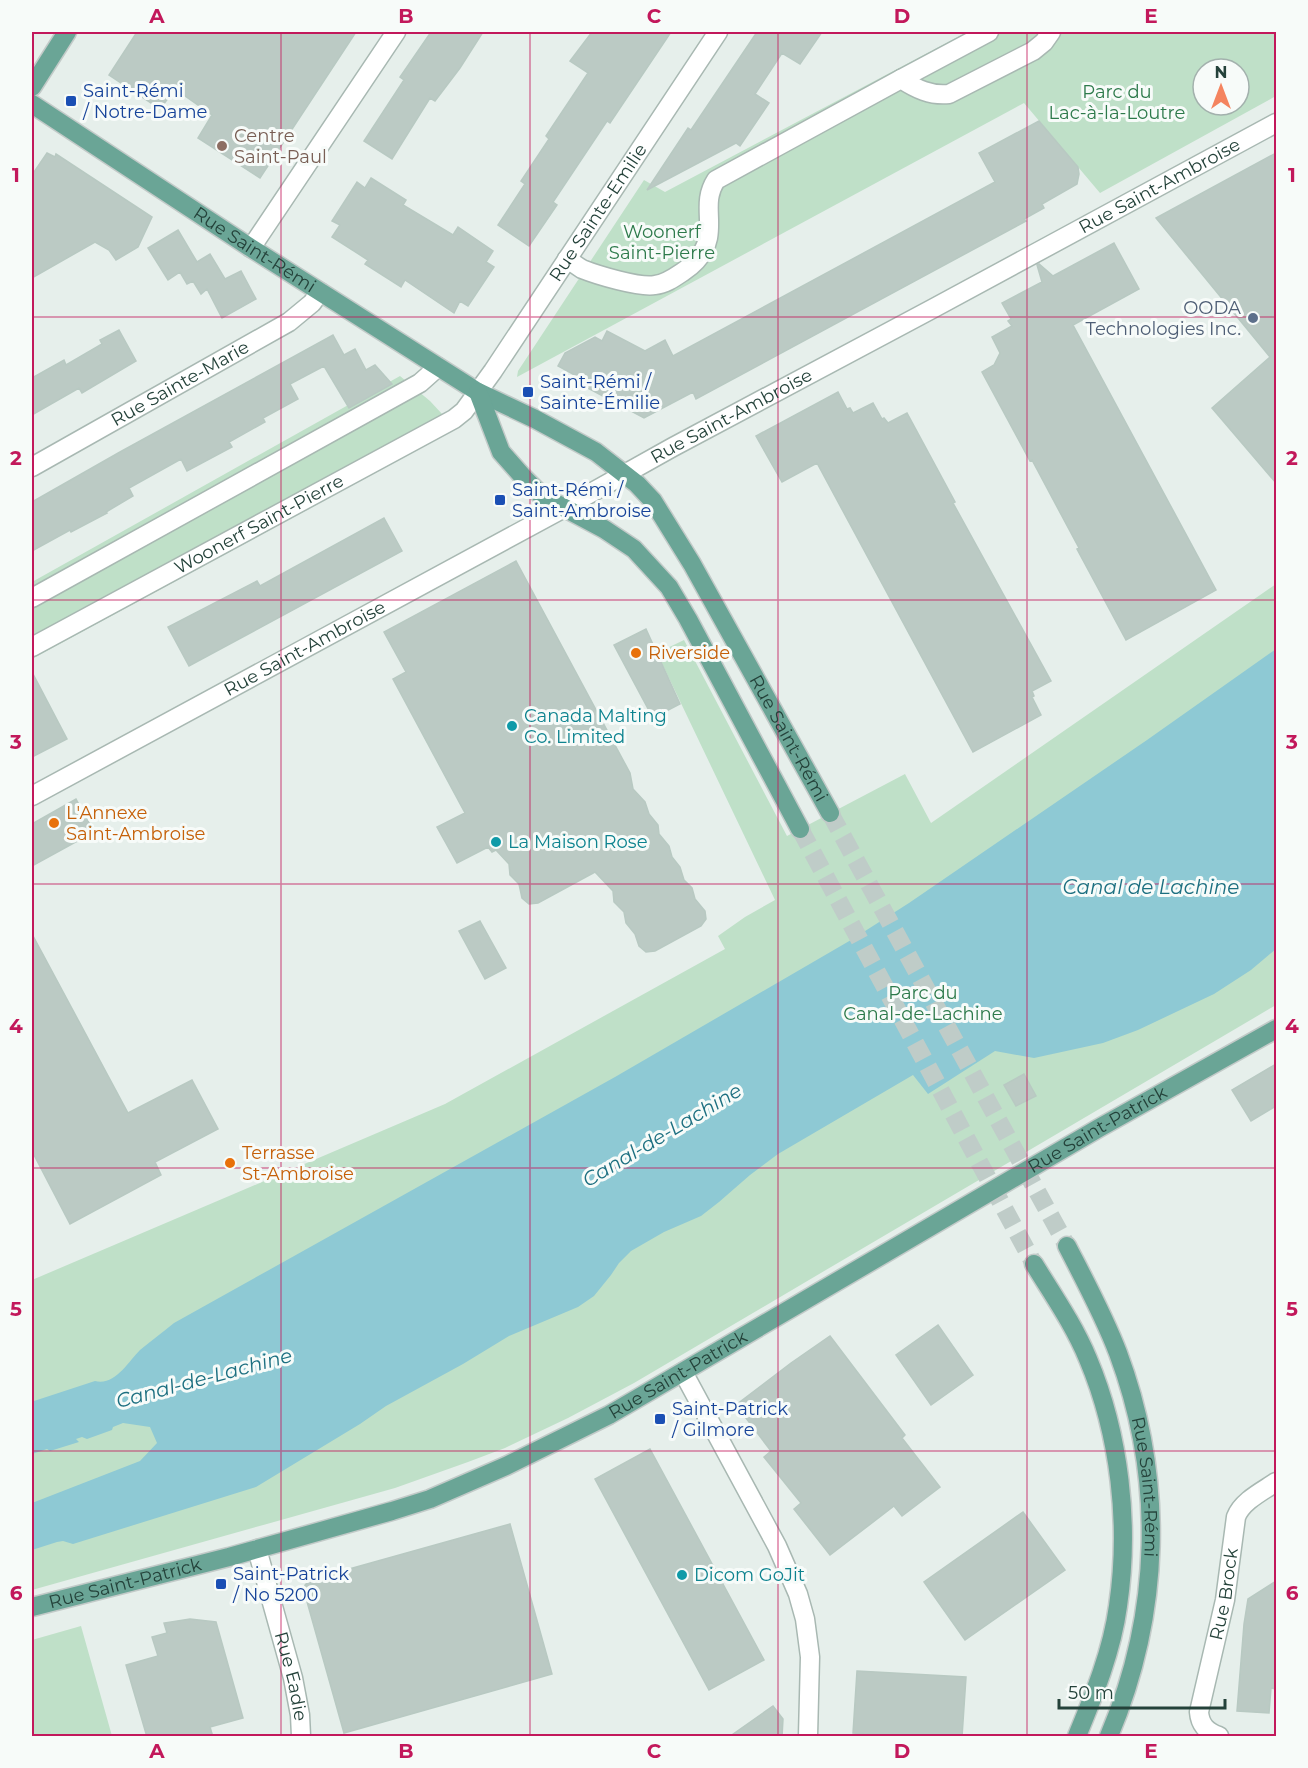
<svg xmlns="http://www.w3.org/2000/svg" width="1308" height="1768" viewBox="0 0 1308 1768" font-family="Montserrat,sans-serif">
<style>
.green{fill:#bfe0c8;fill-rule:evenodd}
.water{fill:#8ec9d4}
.building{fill:#bbcac4;stroke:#b8c9c2;stroke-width:1.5}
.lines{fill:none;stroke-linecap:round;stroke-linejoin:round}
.major-tunnel{stroke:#bfccc8;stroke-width:18;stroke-dasharray:18 9;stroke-linecap:butt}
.minor-casing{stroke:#a8b8b2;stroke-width:21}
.major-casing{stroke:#c2cac8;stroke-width:21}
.minor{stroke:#fff;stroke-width:18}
.major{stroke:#6aa596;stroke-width:18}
.grid{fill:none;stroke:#c2185b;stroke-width:1.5;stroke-opacity:0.55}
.transit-dot{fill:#1a4fb4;stroke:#f7fbf9;stroke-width:2}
.education-dot{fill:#8d6e63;stroke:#f7fbf9;stroke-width:2}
.service-dot{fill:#5c6f8a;stroke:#f7fbf9;stroke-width:2}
.food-dot{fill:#e8710a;stroke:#f7fbf9;stroke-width:2}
.culture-dot{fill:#0f9aa8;stroke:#f7fbf9;stroke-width:2}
.labels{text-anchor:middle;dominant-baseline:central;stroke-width:6;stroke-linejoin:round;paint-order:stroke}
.transit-label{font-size:18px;fill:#164399;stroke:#f7fbf9;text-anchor:start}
.park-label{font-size:18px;fill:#2d7a4b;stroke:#f7fbf9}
.education-label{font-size:18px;fill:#785e54;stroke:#f7fbf9;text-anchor:start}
.street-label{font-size:18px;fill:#24423a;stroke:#f7fbf9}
.service-label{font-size:18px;fill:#4e5e75;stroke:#f7fbf9;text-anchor:end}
.food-label{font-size:18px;fill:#c56008;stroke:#f7fbf9;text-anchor:start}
.culture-label{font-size:18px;fill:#0d838f;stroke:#f7fbf9;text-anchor:start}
.water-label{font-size:20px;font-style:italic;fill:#1c6f80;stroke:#f7fbf9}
.neatline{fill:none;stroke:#c2185b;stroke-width:2}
.grid-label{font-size:20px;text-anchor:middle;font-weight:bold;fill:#c2185b}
</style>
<rect width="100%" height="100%" fill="#e6efeb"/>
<path class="green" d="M967,32h309v64l-176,97 -76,-90 -507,274 1,-6 126,-191 21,12zM1203,69h36v36h-36z
M400,376l30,25 26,28 -424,230v-77z
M1276,584v421l-642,378 -66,35 -63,30 -37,14 -73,26 -363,102v-310l413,-176 280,-155 -7,-13 27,-19 30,-17 -118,-247 27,-13 103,196 118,-62 26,49z
M81,1626l31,110h-80v-96z"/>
<path class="water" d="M1276,649v300l-25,21 -37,24 -76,36 -35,13 -69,15 -39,-7 -67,43 -15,-19 -135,79 -28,21 -31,27 -18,14 -37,16 -33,19 -12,12 -8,12 -17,21 -16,11 -69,29 -46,28 -77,42 -26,18 -104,63 -183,57 -10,-3 -6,1 -25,8v-47l108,-42 17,-18 -7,-16 -27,-4 -10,4 -1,3 -25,9 -5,-2 -6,2 3,3 -29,9 -3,-2 -15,5v-49l2,-4 61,-20c20,5 33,-19 45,-31 11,-9 23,-18 34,-27l441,-246 236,-137 58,-37 238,-163z"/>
<path class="building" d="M137,32h219l-96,146 -62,-40 14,-23 -37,-26 -15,20 -51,-34z
M431,32h52l-23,36 -25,33 -5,-3 -38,61 -28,-18 40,-61 -4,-3z
M592,32h79l-61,91 -3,-2 -54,81 4,3 -28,41 -31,-21 27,-41 -4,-3 28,-42 -3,-3 42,-63 -18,-12z
M757,32h65l-22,32 -18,-11 -27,41 14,9 -29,43 -4,-3 -89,47 41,-62 3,2z
M1039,121l39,46 1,7 -2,10 -35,20 2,4 -20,11 2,2 -330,178 -3,-7 -49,26 -64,-34 2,-5 -24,-13 7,-13 30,-16 7,4 5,-10 38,20 20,-11 8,16 322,-174 -16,-29z
M47,153l8,4 1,-3 96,63 -14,30 -22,13 -7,-10 -14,-8 -63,36v-103z
M1276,153v330l-64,-75 58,-51 -114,-139z
M371,178l35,22 -3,5 50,30 5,-8 35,24 -7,11 8,5 -26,39 -8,-5 -6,12 -49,-33 -4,7 -36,-23 3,-4 -36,-23 8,-12 -8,-4 25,-39 8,6z
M178,230l19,32 13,-8 15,25 16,-8 15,28 -34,19 -15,-29 -6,5 -8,-13 -6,3 -7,-12 -12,8 -20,-32z
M1114,243l25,46 -66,36 143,265 -90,50 -49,-91 2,-1 -47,-88 -2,1 -48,-89 12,-7 6,-12 -8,-16 20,-11 -4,-5 3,-2 -9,-16 40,-21 -5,-17 2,-1 14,12z
M119,330l17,31 -54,32 -3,-5 -47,27v-37l32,-18 2,5 36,-21 -2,-4z
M333,335l11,20 11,-6 11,21 9,-5 17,19 -43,24 -25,-42 -34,18 8,15 -35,19 2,4 -36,20 3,5 -45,24 -6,-12 -52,29 4,8 -27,16 1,1 -36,19 -1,-2 -38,21v-49l88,-50z
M838,392l9,17 3,-1 3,5 20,-10 9,16 2,-1 4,5 19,-10 48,89 -2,1 98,178 -19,10 2,5 -2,1 9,18 -68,37 -156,-289 -35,19 -26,-46z
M384,518l18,33 -213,115 -21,-39 89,-46 3,5z
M516,561l114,212 3,16 12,13 4,12 9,11 1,9 10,12 3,11 8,10 4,13 8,8 3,11 10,12 1,8 -5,7 -46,25 -9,1 -7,-6 -4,-12 -9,-11 -2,-11 -10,-10 -1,-11 -18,-19 -57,31 -9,1 -7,-6 -3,-14 -9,-9 -1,-11 -13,-14 -4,2 -4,-5 -31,16 -20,-36 28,-14 -72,-134 13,-7 -22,-40z
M646,629l34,75 -27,14 -39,-73z
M32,672l35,67 -35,18z
M76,799l18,33 -62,34v-42z
M480,921l26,47 -21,11 -26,-48z
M32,934l96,179 64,-33 26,49 -63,33 6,13 -91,49 -38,-73z
M1276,1064v42l-25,15 -19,-31z
M1024,1074l12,22 -20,10 -12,-21z
M938,1325l35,50 -42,30 -35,-50z
M830,1336l75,99 -3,3 38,49 -38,29 -8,-10 -64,49 -36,-46 7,-6 -37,-46 7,-6 -35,-46 55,-42z
M650,1449l114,211 -55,30 -114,-211z
M1023,1512l42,58 -100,70 -41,-58z
M510,1524l42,150 -208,59 -40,-142 1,-6 5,-5z
M1276,1581v108l-5,-1 -2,25 -32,-2 7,-87 4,-25z
M190,1619l26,3 27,96 -33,9 3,10h-66l-21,-72 32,-9 -6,-19 15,-4 -3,-10z
M857,1671l109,6 -4,60h-54l-55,-4z
M773,1706l10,13 -1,18h-53z"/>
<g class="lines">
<path class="major-tunnel" d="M830,813l237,433
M800,829l234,435"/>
<defs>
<g id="minor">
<path d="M901,79l88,-47"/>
<path d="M251,248l145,-216"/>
<path d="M567,259c5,3 10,7 15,10 15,6 58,19 73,16 11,-1 20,-8 29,-14 12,-8 21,-18 24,-33 4,-21 -5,-38 8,-58l185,-101c15,10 30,17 48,15l84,-43 11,-9 7,-10"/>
<path id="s1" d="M32,467l257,-145 23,-19 8,-11"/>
<path d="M32,598l388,-215 18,-16"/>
<path id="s2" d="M32,647l422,-228 10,-8 29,-40 225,-339"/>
<path id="s3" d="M32,796l532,-288 109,-61 259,-138 344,-186"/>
<path d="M683,1372l94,174 21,48 7,25 5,38 -2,79"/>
<path id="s4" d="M257,1549l36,129 7,37 1,21"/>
<path id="s5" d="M1219,1736c-12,-4 -19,-11 -20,-24l26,-112 11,-83c6,-16 27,-26 40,-35"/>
</g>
<g id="major">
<path d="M32,87l35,-55"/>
<path id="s6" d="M32,104l219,144 227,144 57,27 61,33 41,32 16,17 39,63 138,249"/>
<path d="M478,392l23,60 23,26 18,18 62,33 30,20 35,38 19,32 112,210"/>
<path id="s7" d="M1067,1246c18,35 37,70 51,107 47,126 43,260 -9,383"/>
<path d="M1034,1264c19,31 40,61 54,95 32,76 42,166 30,247 -6,45 -24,89 -41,130"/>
<path id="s8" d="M32,1607l197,-50 163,-46 38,-12 76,-33 103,-51 490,-287 177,-99"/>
</g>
</defs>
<use href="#minor" class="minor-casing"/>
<use href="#major" class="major-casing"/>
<use href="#minor" class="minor"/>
<use href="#major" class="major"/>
</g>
<path class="grid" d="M281,32v1704M530,32v1704M778,32v1704M1027,32v1704M32,317h1244M32,600h1244M32,884h1244M32,1168h1244M32,1451h1244"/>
<g class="transit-dot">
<rect x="65" y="95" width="12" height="12" rx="3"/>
<rect x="522" y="386" width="12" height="12" rx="3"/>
<rect x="494" y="494" width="12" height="12" rx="3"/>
<rect x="654" y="1413" width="12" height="12" rx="3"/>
<rect x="215" y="1578" width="12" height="12" rx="3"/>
</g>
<circle class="education-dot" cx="222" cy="146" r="6"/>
<circle class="service-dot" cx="1253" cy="318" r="6"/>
<g class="food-dot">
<circle cx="636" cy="653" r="6"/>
<circle cx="54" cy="823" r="6"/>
<circle cx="230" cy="1163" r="6"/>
</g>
<g class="culture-dot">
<circle cx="512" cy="726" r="6"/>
<circle cx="496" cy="842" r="6"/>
<circle cx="682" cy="1575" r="6"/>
</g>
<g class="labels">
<g class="transit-label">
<text x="83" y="91">Saint-Rémi<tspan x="83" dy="21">/ Notre-Dame</tspan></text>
<text x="540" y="382">Saint-Rémi /<tspan x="540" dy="21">Sainte-Émilie</tspan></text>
<text x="512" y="490">Saint-Rémi /<tspan x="512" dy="21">Saint-Ambroise</tspan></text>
<text x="672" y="1409">Saint-Patrick<tspan x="672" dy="21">/ Gilmore</tspan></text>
<text x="233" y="1574">Saint-Patrick<tspan x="233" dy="21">/ No 5200</tspan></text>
</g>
<g class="park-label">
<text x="1117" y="92">Parc du<tspan x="1117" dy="21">Lac-à-la-Loutre</tspan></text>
<text x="662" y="232">Woonerf<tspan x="662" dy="21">Saint-Pierre</tspan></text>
<text x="923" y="993">Parc du<tspan x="923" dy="21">Canal-de-Lachine</tspan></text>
</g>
<g class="education-label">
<text x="234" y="136">Centre<tspan x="234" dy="21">Saint-Paul</tspan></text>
</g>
<g class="street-label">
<text stroke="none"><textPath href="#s3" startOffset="1282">Rue Saint-Ambroise</textPath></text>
<text stroke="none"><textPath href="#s2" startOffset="732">Rue Sainte-Emilie</textPath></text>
<text stroke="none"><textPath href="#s6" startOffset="266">Rue Saint-Rémi</textPath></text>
<text stroke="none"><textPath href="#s1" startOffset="170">Rue Sainte-Marie</textPath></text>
<text stroke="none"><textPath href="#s3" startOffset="796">Rue Saint-Ambroise</textPath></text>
<text stroke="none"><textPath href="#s2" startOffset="258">Woonerf Saint-Pierre</textPath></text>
<text stroke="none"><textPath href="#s3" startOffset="310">Rue Saint-Ambroise</textPath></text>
<text stroke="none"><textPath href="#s6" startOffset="1012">Rue Saint-Rémi</textPath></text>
<text stroke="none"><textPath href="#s8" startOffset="1176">Rue Saint-Patrick</textPath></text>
<text stroke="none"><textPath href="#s8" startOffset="690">Rue Saint-Patrick</textPath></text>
<text stroke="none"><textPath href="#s7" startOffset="256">Rue Saint-Rémi</textPath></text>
<text stroke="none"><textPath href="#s8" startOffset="96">Rue Saint-Patrick</textPath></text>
<text stroke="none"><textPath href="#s5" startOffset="154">Rue Brock</textPath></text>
<text stroke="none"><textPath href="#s4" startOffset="132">Rue Eadie</textPath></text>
</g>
<g class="service-label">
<text x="1241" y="308">OODA<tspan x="1241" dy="21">Technologies Inc.</tspan></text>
</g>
<g class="food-label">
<text x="648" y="653">Riverside</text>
<text x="66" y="813">L'Annexe<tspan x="66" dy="21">Saint-Ambroise</tspan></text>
<text x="242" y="1153">Terrasse<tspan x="242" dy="21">St-Ambroise</tspan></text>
</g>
<g class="culture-label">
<text x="524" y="716">Canada Malting<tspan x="524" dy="21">Co. Limited</tspan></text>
<text x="508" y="842">La Maison Rose</text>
<text x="694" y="1575">Dicom GoJit</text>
</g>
<g class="water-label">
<text x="1151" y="887">Canal de Lachine</text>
<text transform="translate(662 1135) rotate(-31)">Canal-de-Lachine</text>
<text transform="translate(204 1378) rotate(-15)">Canal-de-Lachine</text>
</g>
</g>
<rect width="1308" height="1768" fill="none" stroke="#f7fbf9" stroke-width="66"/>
<g transform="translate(1221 87)"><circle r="28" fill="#f7fbf9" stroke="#a3b1ad" stroke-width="1.5"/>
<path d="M0-4.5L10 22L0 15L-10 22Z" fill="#f4845f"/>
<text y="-9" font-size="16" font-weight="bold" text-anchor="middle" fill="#24423a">N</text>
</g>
<path d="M1059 1699v9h166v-9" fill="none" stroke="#24423a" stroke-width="3"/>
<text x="1068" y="1699" font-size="18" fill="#24423a" stroke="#f7fbf9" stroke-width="4.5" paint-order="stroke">50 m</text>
<rect x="33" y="33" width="1242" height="1702" class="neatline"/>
<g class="grid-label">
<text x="157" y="23">A</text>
<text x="406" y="23">B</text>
<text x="654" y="23">C</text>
<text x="902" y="23">D</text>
<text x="1151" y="23">E</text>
<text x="16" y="182">1</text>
<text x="1292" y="182">1</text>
<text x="16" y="465">2</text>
<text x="1292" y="465">2</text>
<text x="16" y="749">3</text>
<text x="1292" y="749">3</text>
<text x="16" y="1033">4</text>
<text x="1292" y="1033">4</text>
<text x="16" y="1316">5</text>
<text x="1292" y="1316">5</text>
<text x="16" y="1600">6</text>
<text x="1292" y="1600">6</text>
<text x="157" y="1758">A</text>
<text x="406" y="1758">B</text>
<text x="654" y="1758">C</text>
<text x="902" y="1758">D</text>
<text x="1151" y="1758">E</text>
</g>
</svg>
